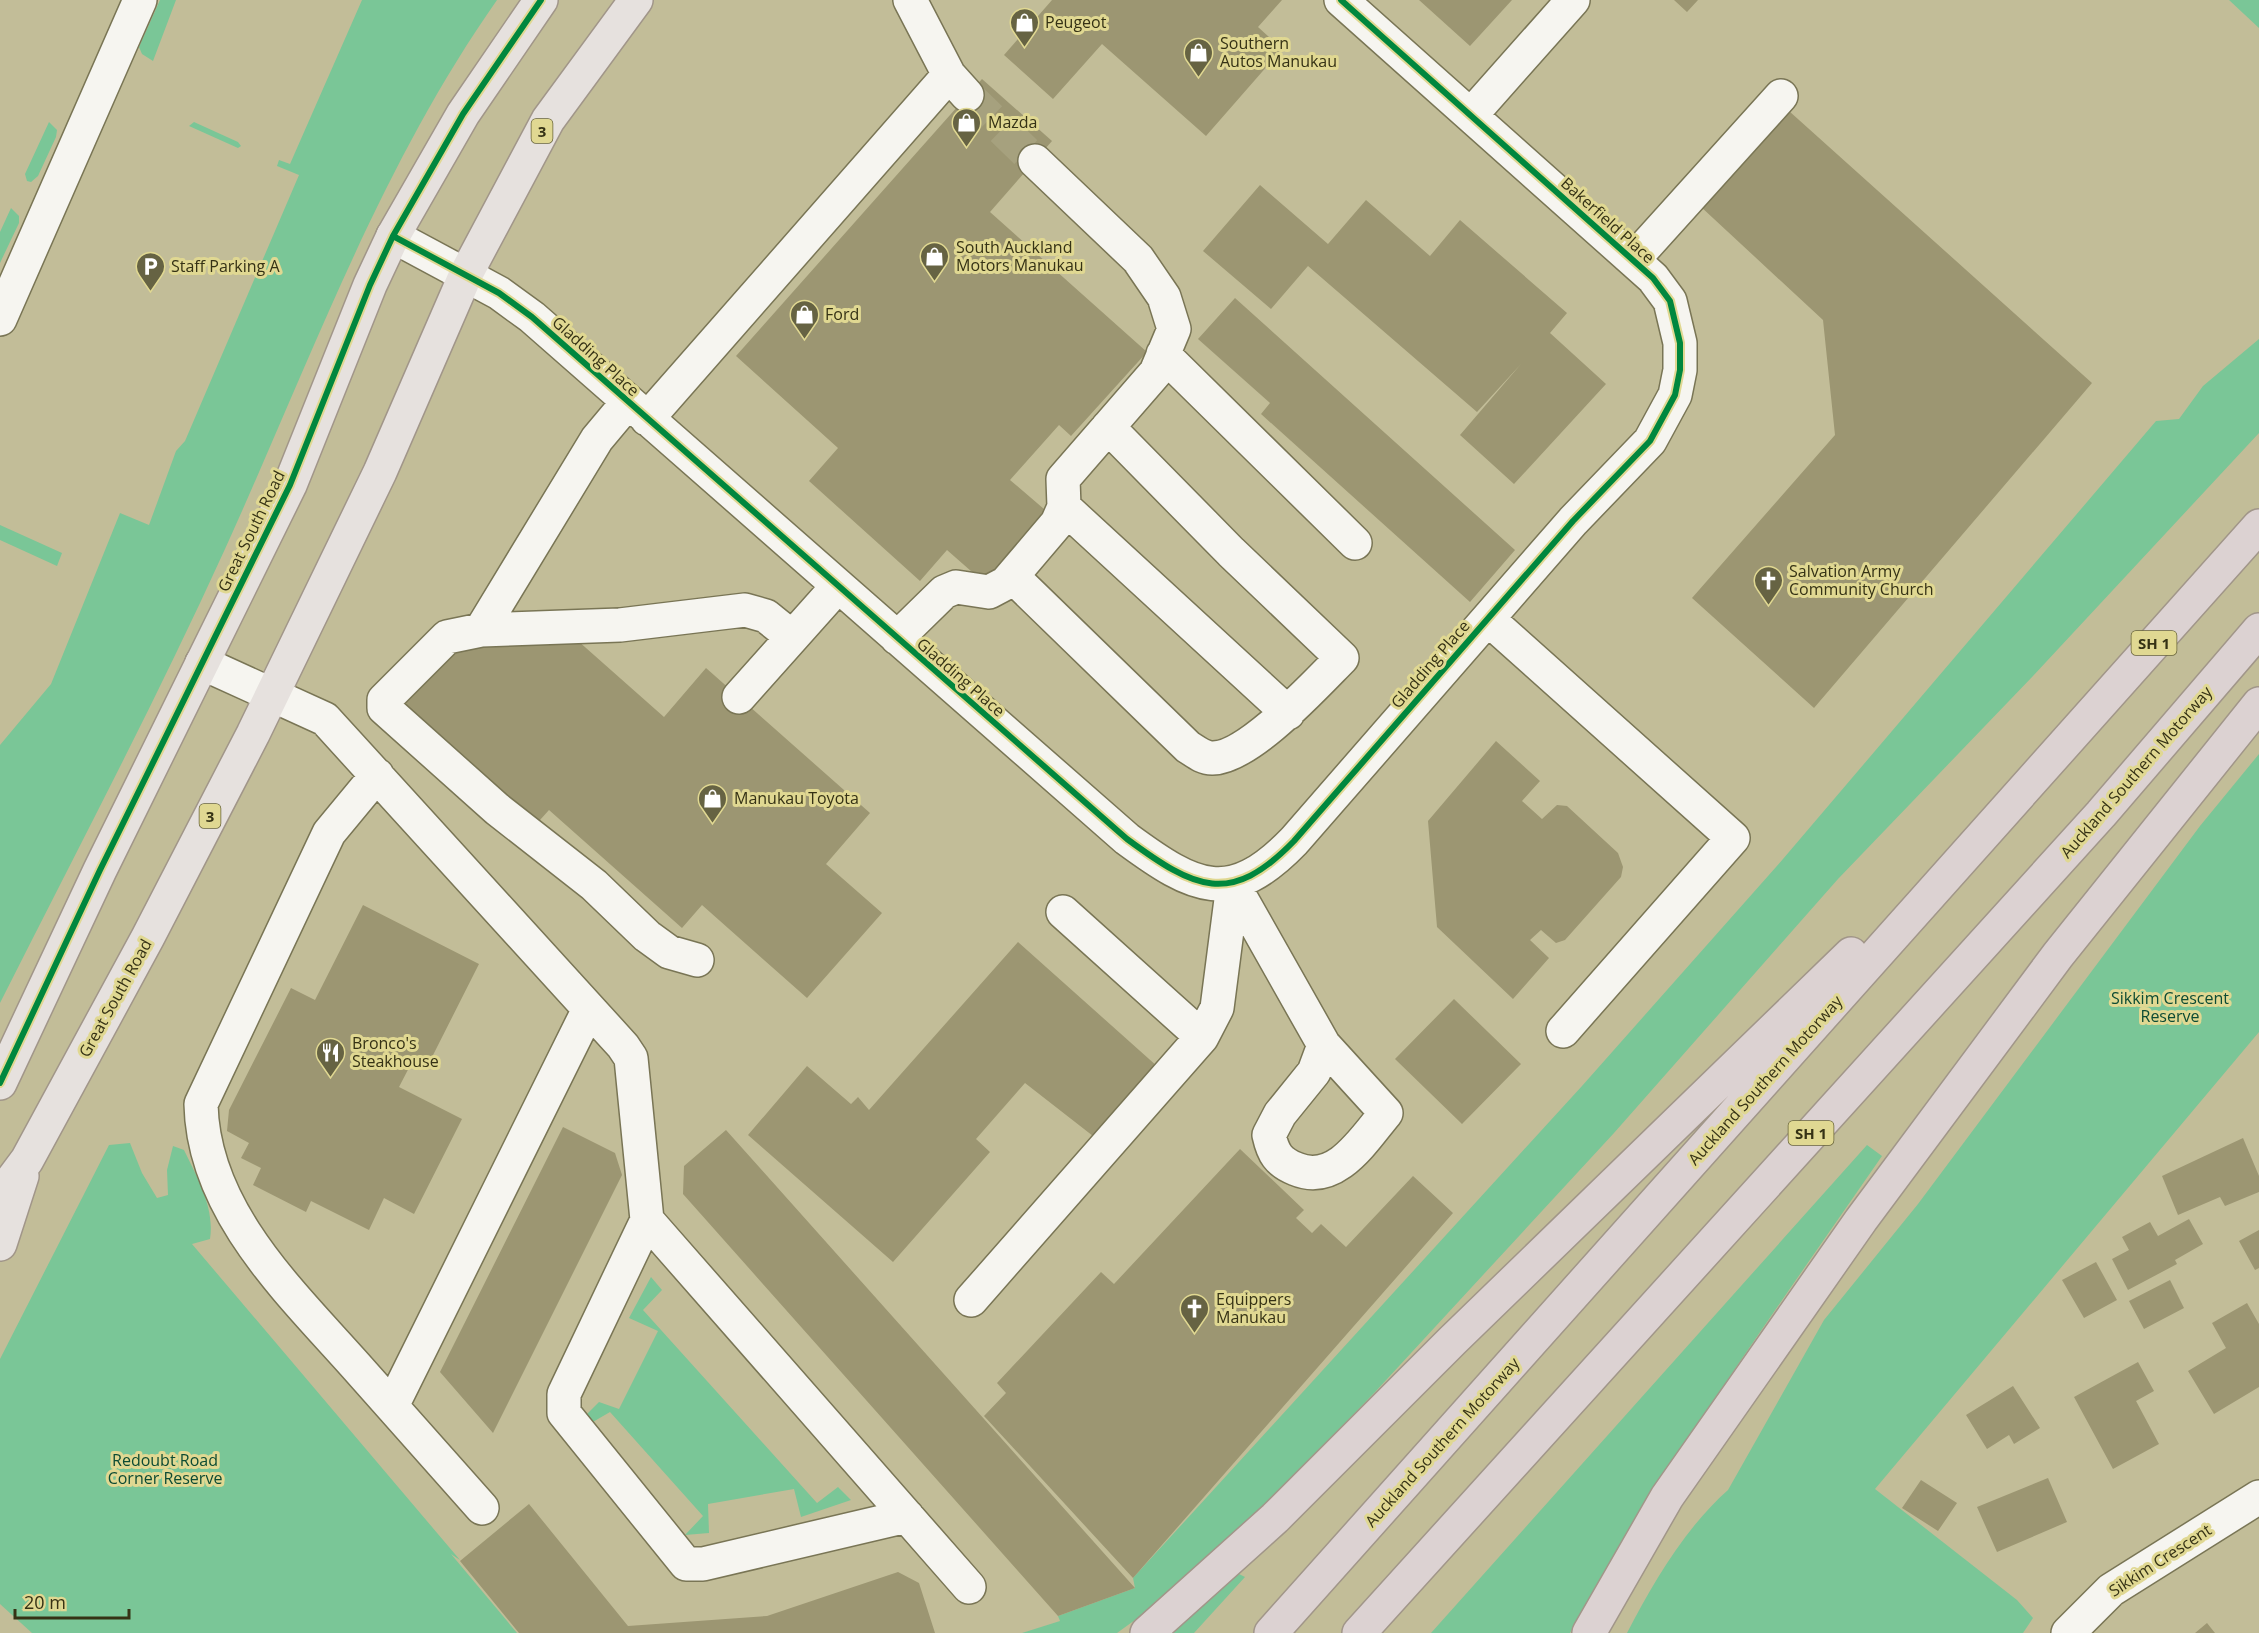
<svg xmlns="http://www.w3.org/2000/svg" width="2259" height="1633" viewBox="0 0 2259 1633" font-family="'Open Sans',sans-serif">
<style>
.green{fill:#7ac697}
.building{fill:#9c9672}
.lines{fill:none;stroke-linecap:round;stroke-linejoin:round}
.minor-tunnel{stroke:#a6a17e;stroke-width:33;stroke-dasharray:33 16;stroke-linecap:butt}
.minor-casing{stroke:#797555;stroke-width:36}
.major-casing{stroke:#a19689;stroke-width:36}
.highway-casing{stroke:#a19689;stroke-width:36}
.minor{stroke:#f6f5f0;stroke-width:33}
.major{stroke:#e6e1de;stroke-width:33}
.highway{stroke:#dcd2d2;stroke-width:33}
.cycleway-casing{stroke:#e0d892;stroke-width:10}
.cycleway{stroke:#00873e;stroke-width:6}
.labels{text-anchor:middle;dominant-baseline:central;stroke-width:6;stroke-linejoin:round;paint-order:stroke}
.shield{fill:#e0d892;stroke:#68643a;stroke-width:1.5}
.shield-label{font-size:15px;font-weight:bold;fill:#353215}
.poi-label{font-size:16px;fill:#353215;stroke:#e0d892;text-anchor:start}
.street-label{font-size:16px;fill:#353215;stroke:#e0d892}
.park-label{font-size:16px;fill:#0c4b33;stroke:#e0d892}
</style>
<rect width="100%" height="100%" fill="#c2bd98"/>
<path class="green" d="M160,0h16l-23,61 -11,-7 -3,-7z
M362,0h135c-118,168 -188,364 -272,549 -70,154 -149,303 -225,454v-258l51,-61 69,-171 29,12 27,-74 9,-10 114,-266 -22,-9 2,-6 11,4z
M2229,0h30v28z
M49,122l8,8 -1,7 -18,39 -7,6 -4,-1 -2,-7z
M194,122l44,20 3,4 -3,2 -49,-22z
M11,208l8,8v7l-19,40v-31z
M2259,339v94l-226,243 -195,203 -224,254 -238,258 -171,177 -47,31 -12,13 -29,21h-95l38,-12 -2,-5 77,-28 -2,-10 449,-492 201,-227 373,-438 23,-2 24,-33z
M0,525l62,28 -5,13 -57,-26z
M2259,754v278l-384,457 142,111 16,18 -10,15h-396c26,-50 58,-105 101,-143l96,-170 94,-116 282,-378z
M130,1143l12,30 15,25 11,-3 -1,-25 6,-24 11,4c13,27 31,58 26,89l-18,5 268,316 -9,-6 66,79h-485l-32,-29v-245l109,-214z
M1867,1145l15,11c-108,156 -219,311 -312,477h-139z
M651,1277l11,13 -19,20 174,193 21,-16 13,13 -50,17 -7,-28 -86,15 1,29 -24,2 18,-19 -93,-104 -24,14 -3,-8 16,-16 20,7 39,-78 -29,-13z
M1237,1573l8,4 -51,56h-23z"/>
<path class="building" d="M1052,0h230l-24,27 24,22 -76,87 -104,-92 -49,55 -49,-44z
M1419,0h93l-42,46z
M1674,0h24l-11,12z
M982,79l70,62 -62,71 157,140 -76,84 -12,-11 -49,55 41,35 -63,71 -41,-36 -27,31 -111,-100 29,-33 -102,-92z
M1789,111l303,272 -278,325 -122,-110 143,-163 -12,-115 -123,-114z
M1260,185l68,59 38,-44 64,56 30,-36 107,93 -17,20 56,51 -92,100 -54,-49 61,-71 -44,48 -169,-146 -37,43 -68,-58z
M1235,298l280,252 -45,52 -209,-188 9,-11 -72,-64z
M577,640l87,77 42,-49 164,145 -44,51 56,49 -75,85 -105,-93 -20,23 -133,-118 -18,20 -135,-120 56,-65z
M1496,741l44,40 -18,20 20,18 15,-14 10,1 51,47 5,14 -2,10 -56,63 -9,3 -15,-13 -11,10 19,18 -36,41 -76,-72 -9,-106z
M363,905l116,59 -52,103 -14,-7 -14,27 63,32 -48,95 -30,-16 -15,32 -58,-29 -5,11 -53,-27 8,-17 -20,-10 8,-15 -22,-12 2,-21 62,-122 24,12z
M1018,942l140,125 -65,69 -68,-53 -49,56 14,13 -97,110 -145,-127 59,-69 44,38 7,-7 11,13z
M1454,999l67,65 -59,60 -67,-65z
M563,1127l52,26 7,22 -129,258 -53,-61z
M726,1130l409,458 -77,28 -375,-422 1,-28z
M2243,1138l16,38v16l-34,14 -5,-9 -42,18 -16,-39z
M1240,1149l64,61 -8,8 16,15 9,-9 25,23 67,-71 40,37 -320,365 -149,-162 22,-23 -9,-10 104,-111 13,12z
M2189,1219l14,25 -28,16 2,4 -49,26 -16,-31 17,-9 -7,-13 28,-15 8,14z
M2259,1230v38l-4,2 -16,-29z
M2096,1262l21,38 -33,18 -22,-38z
M2170,1280l14,28 -40,21 -15,-28z
M2247,1303l12,21v63l-45,27 -26,-43 38,-23 -14,-25z
M2138,1362l16,29 -18,10 23,43 -46,25 -39,-72z
M2013,1386l27,42 -26,16 -5,-9 -22,14 -21,-34z
M2048,1478l19,44 -70,30 -20,-45z
M1921,1480l36,23 -19,28 -36,-23z
M529,1504l99,122 139,-10 131,-44 21,11 16,50h-416l-59,-72z
M2207,1623l8,10h-20z"/>
<g class="lines">
<path class="minor-tunnel" d="M967,95l68,66"/>
<defs>
<path id="minor" d="M949,75l18,20
M1471,115l102,-115
M393,236l106,57 33,24 595,522c68,50 103,68 167,2l279,-320 77,-80 25,-46 5,-25v-27l-10,-42 -17,-23 -312,-278
M1633,260l148,-164
M0,319l140,-319
M1163,354l192,189
M647,419l302,-344 -39,-75
M1064,507l224,206
M1012,576l176,171c8,5 15,11 24,11 36,1 105,-75 130,-100l-111,-106 -123,-125
M1488,619l245,219 -170,193
M481,630l116,-191 31,-37
M897,638l47,-46 12,-5 33,5 17,-9 51,-60 7,-16 -1,-28 93,-107 18,-43 -10,-32 -26,-38 -103,-98
M202,663l123,56 298,327 8,12 16,162 322,367
M739,697l99,-111
M377,775l-48,58 -128,271c2,106 88,187 154,261 42,47 84,95 127,143
M1233,884l91,161 62,68c-22,26 -50,73 -90,56 -18,-7 -23,-16 -27,-34l11,-21 34,-42 10,-27
M1063,912l139,125
M697,960l-28,-8 -22,-16 -53,-51 -97,-76 -113,-101v-8l63,-63 34,-7 139,-5 125,-15 21,6 26,21
M647,1220l-83,174v19l122,151h17l204,-48
M971,1300l231,-263 15,-29 16,-124
M392,1406l197,-397
M2068,1633l43,-43 148,-93"/>
<path id="major" d="M0,1083l100,-213 190,-385 80,-200 23,-49 70,-122 78,-114
M0,1196l27,-36 121,-223 105,-203 127,-262 86,-198 82,-154 88,-120
M0,1244l22,-68"/>
<path id="highway" d="M1147,1633l128,-115 177,-177 399,-387
M1271,1633l988,-1107
M1359,1633l742,-819 158,-184
M1589,1633l78,-136 194,-277 197,-265 201,-251"/>
</defs>
<use href="#minor" class="minor-casing"/>
<use href="#major" class="major-casing"/>
<use href="#highway" class="highway-casing"/>
<use href="#minor" class="minor"/>
<use href="#major" class="major"/>
<use href="#highway" class="highway"/>
<defs>
<path id="cycleway" d="M393,236l106,57 33,24 595,522c68,50 103,68 167,2l279,-320 77,-80 25,-46 5,-25v-27l-10,-42 -17,-23 -312,-278
M0,1083l100,-213 190,-385 80,-200 23,-49 70,-122 78,-114"/>
</defs>
<use href="#cycleway" class="cycleway-casing"/>
<use href="#cycleway" class="cycleway"/>
</g>
<defs>
<symbol id="shop-pin" viewBox="-11 -11 22 30"><path d="M0 17L-7.5 6A9.5 9.5 0 1 1 7.5 6Z" fill="#666343" stroke="#e0d892"/><path d="M-5-2.5h2.3a2.7 3.5 0 0 1 5.4 0H5L5.5 6h-11ZM-1.5-2.5h3a1.5 2.3 0 0 0-3 0Z" fill="#fff"/></symbol>
<symbol id="parking-pin" viewBox="-11 -11 22 30"><path d="M0 17L-7.5 6A9.5 9.5 0 1 1 7.5 6Z" fill="#666343" stroke="#e0d892"/><path d="M-3.5-5.5H1a3.5 3.5 0 0 1 0 7H-1V5.5H-3.5ZM-1-3.4V-.6H.8a1.4 1.4 0 0 0 0-2.8Z" fill="#fff"/></symbol>
<symbol id="church-pin" viewBox="-11 -11 22 30"><path d="M0 17L-7.5 6A9.5 9.5 0 1 1 7.5 6Z" fill="#666343" stroke="#e0d892"/><path d="M-1.2-6h2.4v3.5h3.3v2.4h-3.3V6h-2.4V-.1h-3.3v-2.4h3.3Z" fill="#fff"/></symbol>
<symbol id="restaurant-pin" viewBox="-11 -11 22 30"><path d="M0 17L-7.5 6A9.5 9.5 0 1 1 7.5 6Z" fill="#666343" stroke="#e0d892"/><path d="M-5-6h1v4h1v-4h1v4h1v-4h1v5L-1.5 .5V6h-2V.5L-5-1ZM5-6V6H3V1.5H1.5Q1.5-4 5-6Z" fill="#fff"/></symbol>
</defs>
<g fill-rule="evenodd">
<use href="#shop-pin" x="1008" y="6" width="33" height="45"/>
<use href="#shop-pin" x="1182" y="36" width="33" height="45"/>
<use href="#shop-pin" x="950" y="106" width="33" height="45"/>
<use href="#shop-pin" x="918" y="240" width="33" height="45"/>
<use href="#parking-pin" x="134" y="250" width="33" height="45"/>
<use href="#shop-pin" x="788" y="298" width="33" height="45"/>
<use href="#church-pin" x="1752" y="564" width="33" height="45"/>
<use href="#shop-pin" x="696" y="782" width="33" height="45"/>
<use href="#restaurant-pin" x="314" y="1036" width="33" height="45"/>
<use href="#church-pin" x="1178" y="1292" width="33" height="45"/>
</g>
<g class="labels">
<g class="shield">
<rect x="531.5" y="119" width="21" height="24" rx="4.5"/>
<rect x="2131.5" y="631" width="45" height="24" rx="4.5"/>
<rect x="199.5" y="804" width="21" height="24" rx="4.5"/>
<rect x="1788.5" y="1121" width="45" height="24" rx="4.5"/>
</g>
<g class="shield-label">
<text x="542" y="131">3</text>
<text x="2154" y="643">SH 1</text>
<text x="210" y="816">3</text>
<text x="1811" y="1133">SH 1</text>
</g>
<g class="poi-label">
<text x="1045" y="22">Peugeot</text>
<text x="1220" y="43">Southern<tspan x="1220" dy="18">Autos Manukau</tspan></text>
<text x="988" y="122">Mazda</text>
<text x="956" y="247">South Auckland<tspan x="956" dy="18">Motors Manukau</tspan></text>
<text x="171" y="266">Staff Parking A</text>
<text x="825" y="314">Ford</text>
<text x="1789" y="571">Salvation Army<tspan x="1789" dy="18">Community Church</tspan></text>
<text x="734" y="798">Manukau Toyota</text>
<text x="352" y="1043">Bronco's<tspan x="352" dy="18">Steakhouse</tspan></text>
<text x="1216" y="1299">Equippers<tspan x="1216" dy="18">Manukau</tspan></text>
</g>
<g class="street-label">
<text transform="translate(1608 220) rotate(42)">Bakerfield Place</text>
<text transform="translate(596 356) rotate(42)">Gladding Place</text>
<text transform="translate(251 531) rotate(-64)">Great South Road</text>
<text transform="translate(1430 664) rotate(-49)">Gladding Place</text>
<text transform="translate(961 677) rotate(41)">Gladding Place</text>
<text transform="translate(2136 772) rotate(-49)">Auckland Southern Motorway</text>
<text transform="translate(115 998) rotate(-61)">Great South Road</text>
<text transform="translate(1765 1080) rotate(-48)">Auckland Southern Motorway</text>
<text transform="translate(1442 1442) rotate(-48)">Auckland Southern Motorway</text>
<text transform="translate(2160 1560) rotate(-33)">Sikkim Crescent</text>
</g>
<g class="park-label">
<text x="2170" y="998">Sikkim Crescent<tspan x="2170" dy="18">Reserve</tspan></text>
<text x="165" y="1460">Redoubt Road<tspan x="165" dy="18">Corner Reserve</tspan></text>
</g>
</g>
<path d="M15 1609v9h114v-9" fill="none" stroke="#353215" stroke-width="3"/>
<text x="24" y="1609" font-size="18" fill="#353215" stroke="#e0d892" stroke-width="4.5" paint-order="stroke">20 m</text>
</svg>
